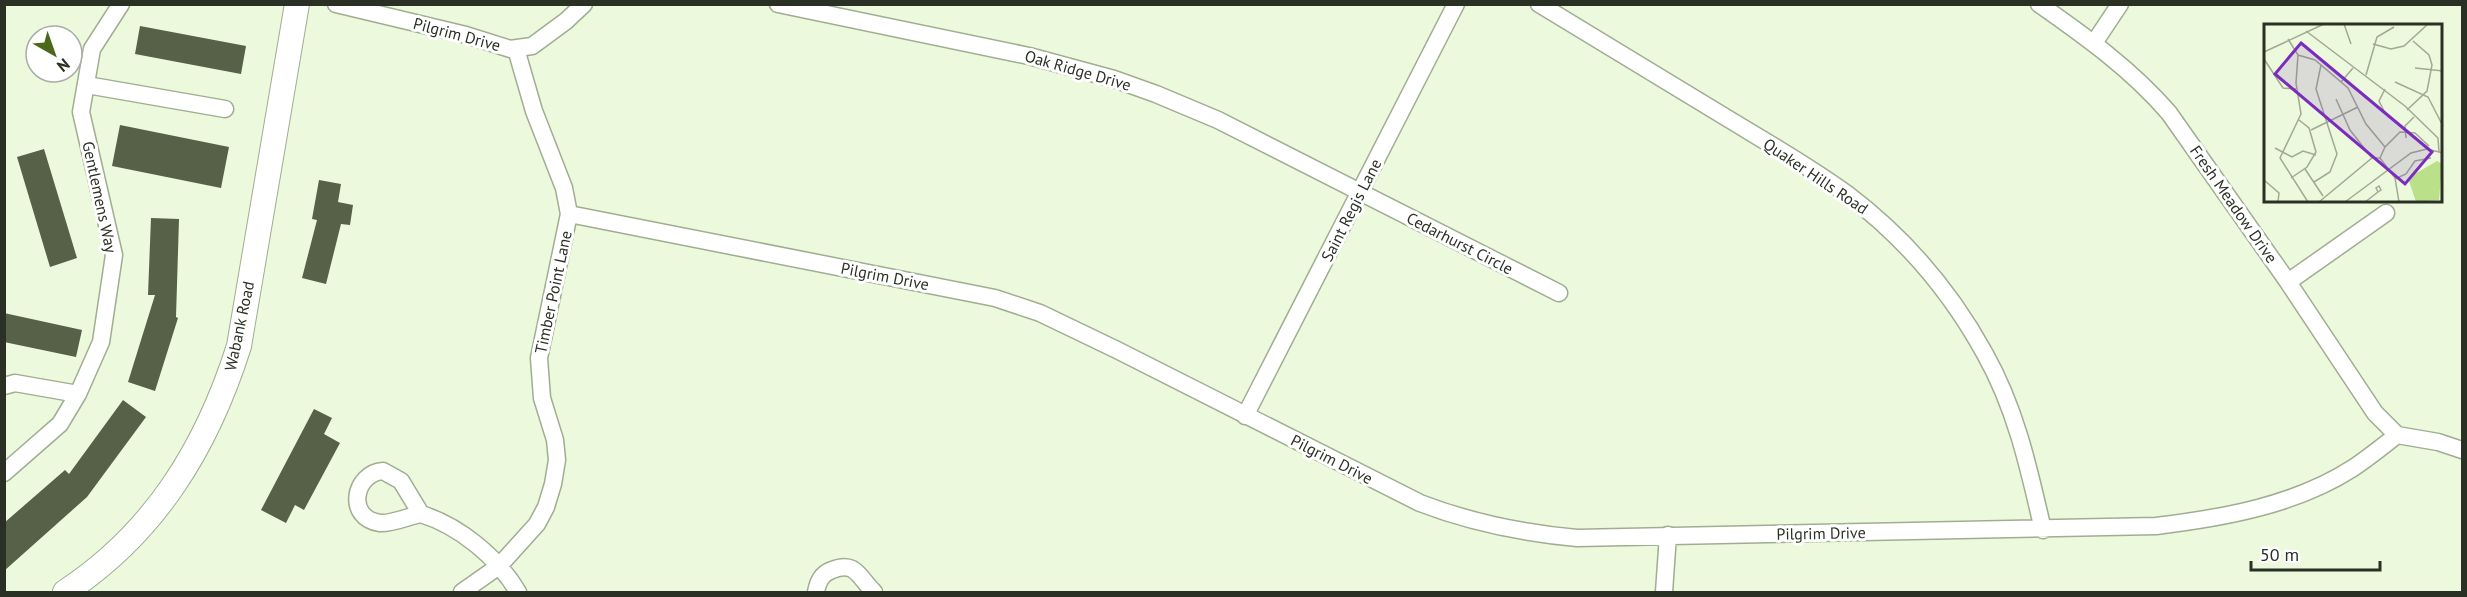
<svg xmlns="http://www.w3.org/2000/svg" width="2467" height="597" viewBox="0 0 2467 597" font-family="'PT Sans',sans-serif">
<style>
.building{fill:#566148}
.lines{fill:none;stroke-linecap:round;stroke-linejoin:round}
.street-casing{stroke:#a1ad92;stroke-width:19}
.secondary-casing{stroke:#a1ad92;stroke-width:26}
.street{stroke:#fff;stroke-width:16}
.secondary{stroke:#fff;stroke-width:24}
.labels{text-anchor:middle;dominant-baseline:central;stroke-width:6;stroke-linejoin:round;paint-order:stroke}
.street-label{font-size:16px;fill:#2b3025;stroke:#fff}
.inset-road{fill:none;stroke:#9fa993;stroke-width:1.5}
.view{fill:#7b2cbf;fill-opacity:0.15;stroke:#7b2cbf;stroke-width:3}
.inset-edge{fill:none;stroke:#2b3025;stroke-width:3}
</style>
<rect width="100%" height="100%" fill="#ecf9dc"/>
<path class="building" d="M140,26l106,20 -5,28 -106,-20z
M120,125l109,22 -8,41 -109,-22z
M44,149l33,109 -27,9 -33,-110z
M319,180l22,4 -3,18 15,3 -3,20 -9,-1 -15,60 -24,-6 15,-58 -5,-1z
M151,218l28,1 -3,98 2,1 -23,73 -27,-9 27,-87h-7z
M4,313l78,17 -6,27 -72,-15z
M123,400l23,17 -59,80 -83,74v-48l61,-53 4,4z
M314,409l18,9 -8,16 16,9 -36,67 -9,-5 -9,18 -25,-13z"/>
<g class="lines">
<defs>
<path id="street" d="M336,4l130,31 44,14 22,-3 34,-25 18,-17
M778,4l251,52 85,23 42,15 62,26 341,173
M1539,4c59,36 119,72 178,108 44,27 89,52 130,82 57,43 104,98 138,160 31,55 44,115 58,176
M2039,4c47,33 92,65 130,109l119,169 87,131 22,22
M2094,43l26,-39
M87,85l138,24
M569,214l426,84 45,15 77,37 303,153c52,20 102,30 157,35l579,-12c67,-8 140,-21 197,-58 15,-10 30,-22 44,-33l41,7 24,8
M2288,282l98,-69
M4,386l11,-3 63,11
M1245,416l211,-412
M383,471l18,10 20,33c-12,2 -29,10 -41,9 -35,-5 -26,-50 3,-52z
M4,473l56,-49 18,-30 23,-52 13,-87 -33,-143 11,-63 29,-45
M421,514c39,12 77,44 97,78
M462,592l37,-26 38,-42 9,-17 7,-23 4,-24 -2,-20 -13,-42 -3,-40 30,-144 -5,-26 -30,-77 -18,-62
M816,592c2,-10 5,-18 16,-22 24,-10 27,8 42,22
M1664,592l4,-57"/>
<path id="secondary" d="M65,592c90,-59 142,-145 174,-246l58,-342"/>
</defs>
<use href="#street" class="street-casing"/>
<use href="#secondary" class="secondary-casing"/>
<use href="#street" class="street"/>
<use href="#secondary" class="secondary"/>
</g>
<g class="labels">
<g class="street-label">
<text transform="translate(457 34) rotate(15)">Pilgrim Drive</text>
<text transform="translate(1078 70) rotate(16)">Oak Ridge Drive</text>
<text transform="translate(1816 176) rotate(34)">Quaker Hills Road</text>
<text transform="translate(100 197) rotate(78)">Gentlemens Way</text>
<text transform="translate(2234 204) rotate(55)">Fresh Meadow Drive</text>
<text transform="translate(1351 210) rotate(-63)">Saint Regis Lane</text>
<text transform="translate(1460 243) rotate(27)">Cedarhurst Circle</text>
<text transform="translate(885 276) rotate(11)">Pilgrim Drive</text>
<text transform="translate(553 292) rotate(-78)">Timber Point Lane</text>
<text transform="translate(239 326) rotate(-78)">Wabank Road</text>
<text transform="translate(1332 459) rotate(27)">Pilgrim Drive</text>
<text transform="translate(1821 533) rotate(-1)">Pilgrim Drive</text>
</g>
</g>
<g transform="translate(2264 24)">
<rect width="178" height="178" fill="#ecf9dc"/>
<path d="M173,137l5,3 -3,36 -23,2 -8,-24z" fill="#bbe08a"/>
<path class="inset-road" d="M80,0l7,20M42,7l99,75 33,32 1,14M24,15l10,16 17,5 33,28 18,36 19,23M109,20l18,5 13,-3 24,-22M0,28l60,-28M34,31l-2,28 5,31 -21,44 28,44M0,35l19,29 13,1M151,44l28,3M102,51l11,-38 17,-10M77,58l12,-14M131,58l33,15 15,29M121,65l-6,12 6,12M72,75l14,31 22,28M143,86l20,-19 5,-26 -3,-10 -16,-14M47,106l47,-23M142,114l-1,-12 9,-9M11,124l17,9 11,-6 13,4M116,134l5,-11 15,-15 15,1 14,13M116,134l15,20 4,24M41,145l18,27M27,154l16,-11 9,-15 -7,-24 -10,-8M131,155l11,-5 9,-13 16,-3M0,156l15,13 -1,9M50,158l16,-10 7,-18 -21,-65 5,-24M55,178l53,-44h8M81,178l66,-49 16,-4 16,4M101,178l4,-3 9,-7 3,-2 -2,-4 -3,2 2,4"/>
<path class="view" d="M37,19l131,109 -27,32 -130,-110z"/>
<rect width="178" height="178" class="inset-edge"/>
</g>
<rect width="2467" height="597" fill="none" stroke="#2b3025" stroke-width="12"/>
<g transform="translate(54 54) rotate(140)"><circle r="28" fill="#ffffff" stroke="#aaaca8" stroke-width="1.5"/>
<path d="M0-4.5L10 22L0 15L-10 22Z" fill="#4c681b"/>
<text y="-9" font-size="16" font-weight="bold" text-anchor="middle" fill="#2b3025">N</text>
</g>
<path d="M2251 561v9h129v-9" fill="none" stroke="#2b3025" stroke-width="3"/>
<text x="2260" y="561" font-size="18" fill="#2b3025" stroke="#ffffff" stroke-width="4.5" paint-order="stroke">50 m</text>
</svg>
